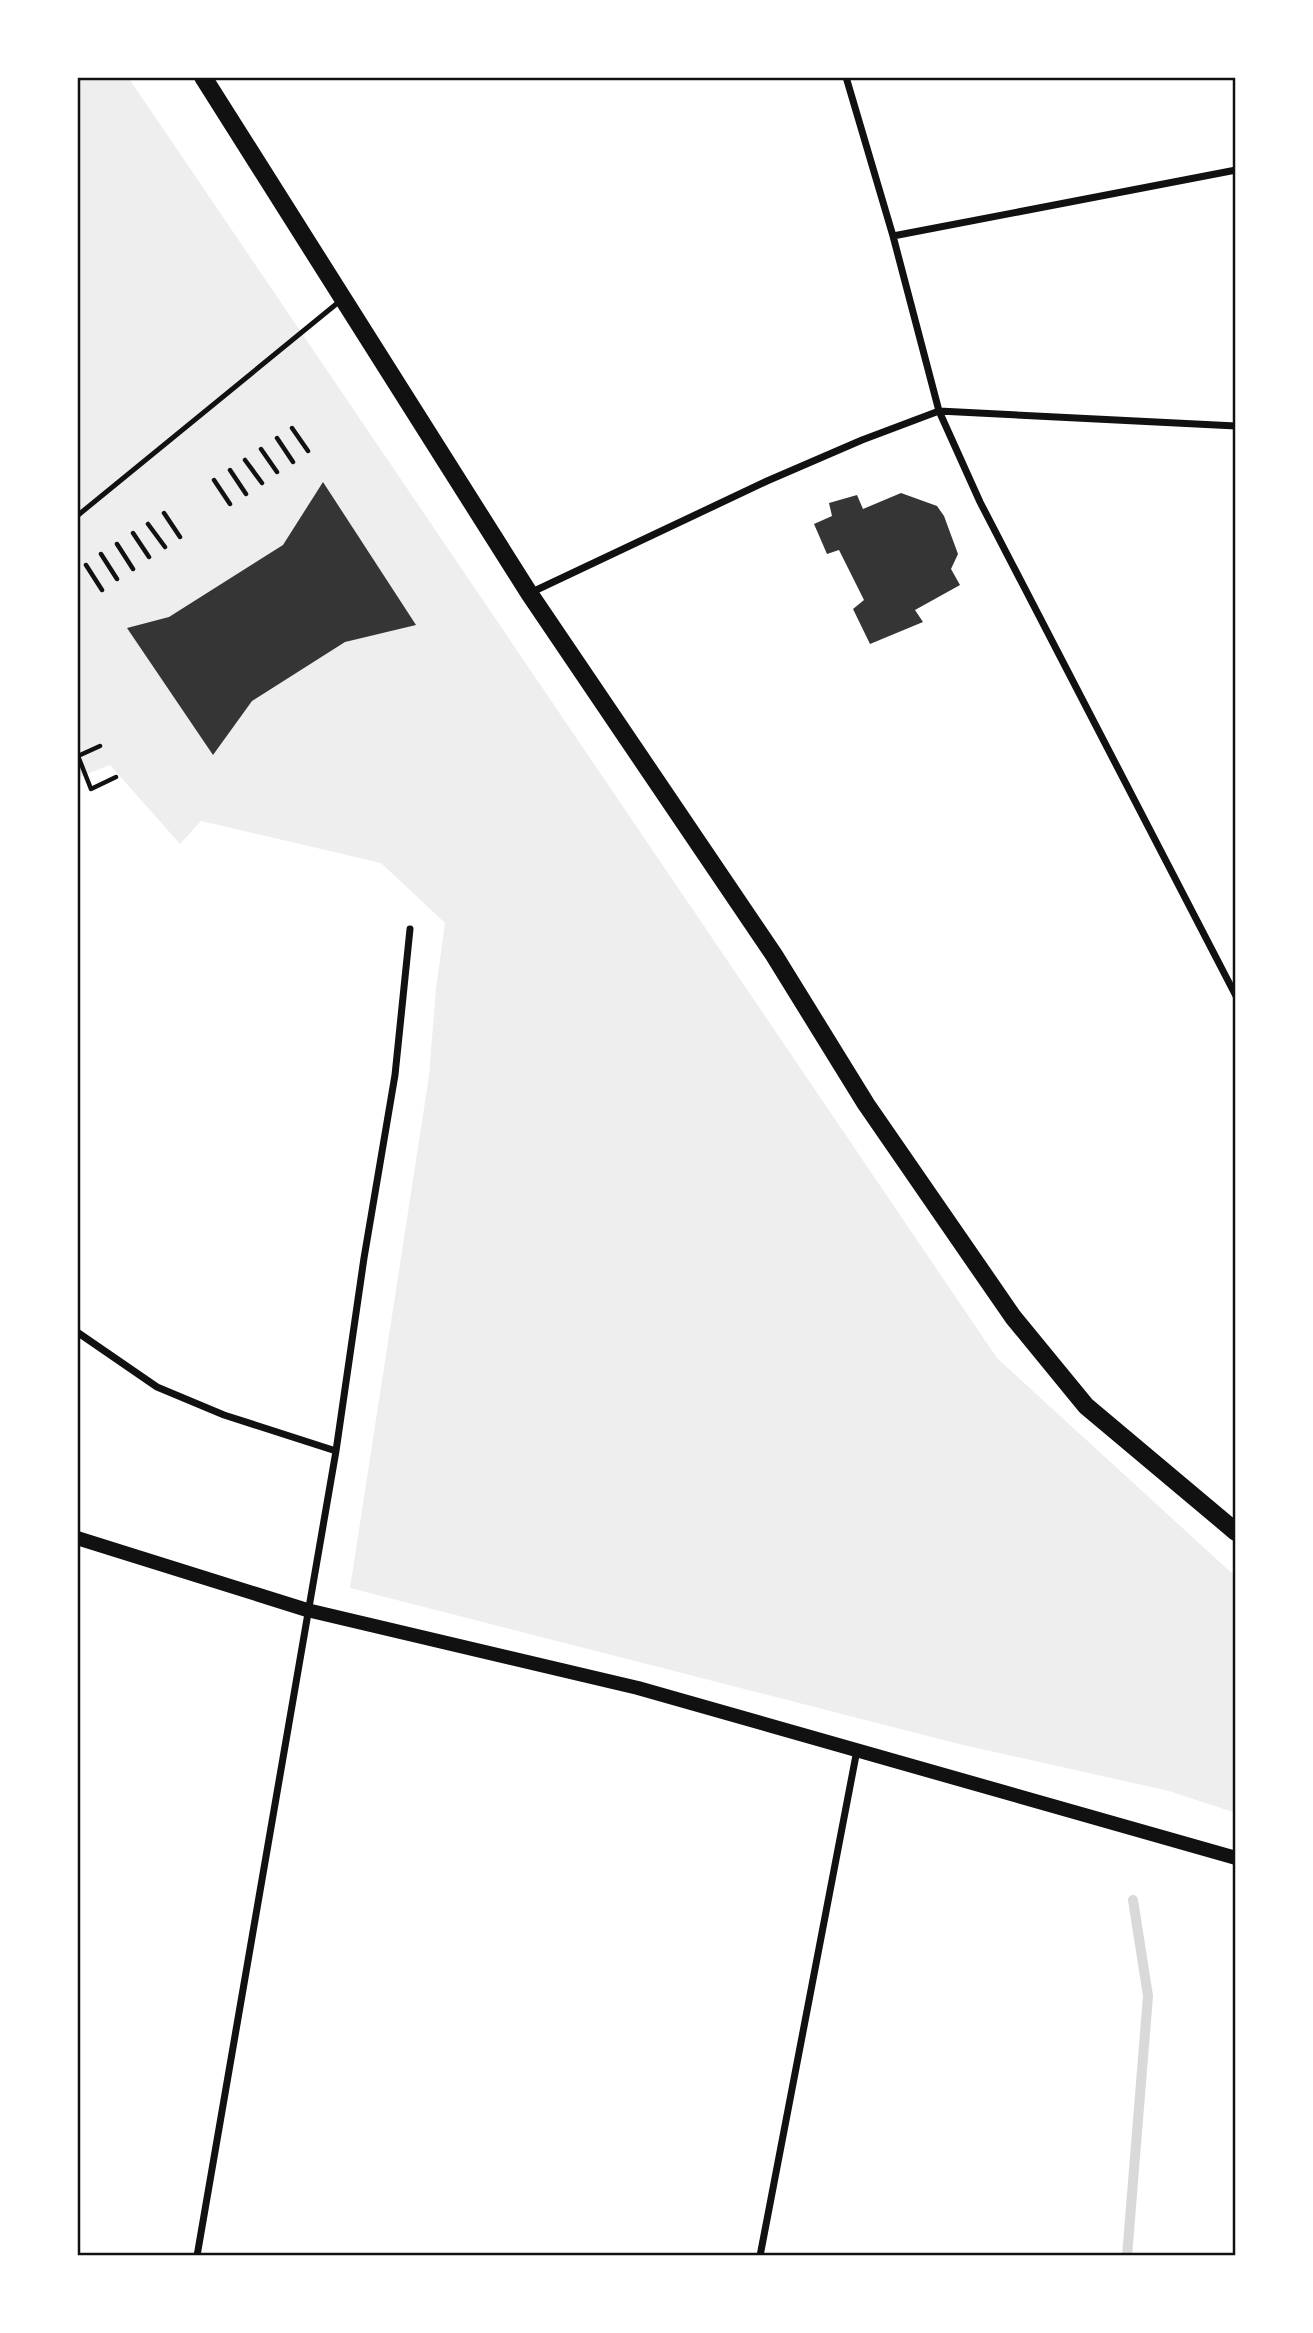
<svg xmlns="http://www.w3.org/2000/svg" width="1313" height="2333" viewBox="0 0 1313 2333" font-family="'Roboto Condensed',sans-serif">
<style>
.green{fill:#eee}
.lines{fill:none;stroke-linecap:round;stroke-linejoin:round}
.stream{stroke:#d9d9d9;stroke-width:10}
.building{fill:#353535}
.path{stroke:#111;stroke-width:4.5}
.service{stroke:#111;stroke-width:5}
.minor{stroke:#111;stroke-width:7}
.secondary{stroke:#111;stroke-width:14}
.primary{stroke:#111;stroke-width:18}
.neatline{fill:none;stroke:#111;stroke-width:2.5}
</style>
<rect width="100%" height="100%" fill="#fff"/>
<path class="green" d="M77,77h51l869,1281 239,219v236l-67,-22 -210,-47 -609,-156 79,-512 7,-88 9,-65 -64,-60 -180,-42 -21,23 -70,-79 -33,13z"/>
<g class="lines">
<path class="stream" d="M1127,2256l21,-260 -15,-96"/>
</g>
<path class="building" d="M323,482l93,143 -71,17 -93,59 -39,54 -86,-127 42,-11 114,-72z
M901,493l36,13 7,10 14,38 -7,15 9,16 -45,25 8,12 -53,22 -17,-35 11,-9 -25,-50 -12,4 -13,-30 18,-8 -3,-13 28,-8 6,14z"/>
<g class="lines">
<path class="path" d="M292,428l16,23
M277,438l16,24
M261,449l16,23
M245,460l17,23
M230,470l16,24
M214,480l16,24
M164,513l16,24
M148,524l17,23
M133,533l16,24
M117,544l16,25
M101,554l16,25
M86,565l16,25
M100,746l-22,10 13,33 25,-12"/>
<path class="service" d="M77,516l263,-215"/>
<path class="minor" d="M846,77l47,159 46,175 41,91 256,494
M893,236l343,-66
M530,593l237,-112 95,-41 77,-29 297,15
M77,1332l80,55 67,28 112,36
M197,2256l139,-805 28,-193 31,-183 15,-146
M760,2256l97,-506"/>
<path class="secondary" d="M77,1538l230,72 331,78 598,170"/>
<path class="primary" d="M203,77l326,516 245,362 92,149 147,213 73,89 150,126"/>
</g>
<rect width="1313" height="2333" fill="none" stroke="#ffffff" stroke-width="158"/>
<rect x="79" y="79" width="1155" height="2175" class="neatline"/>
</svg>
